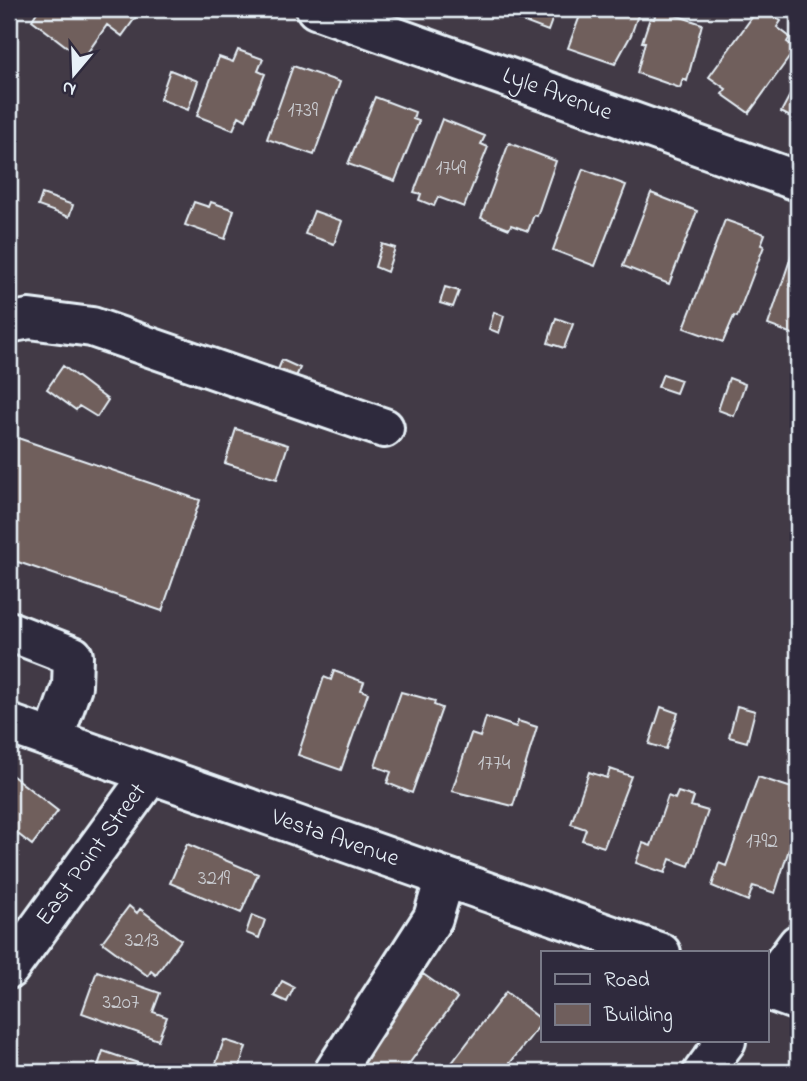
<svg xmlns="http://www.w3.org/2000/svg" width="807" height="1081" viewBox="0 0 807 1081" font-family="'Indie Flower',sans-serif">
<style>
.building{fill:#6f5e5c;stroke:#e8f1f8;stroke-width:2}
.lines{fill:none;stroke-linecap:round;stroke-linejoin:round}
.minor-casing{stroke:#e8f1f8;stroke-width:44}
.minor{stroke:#2f2a3d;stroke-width:38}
.labels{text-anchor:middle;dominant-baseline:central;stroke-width:5;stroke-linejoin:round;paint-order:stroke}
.number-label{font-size:21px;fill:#caccd1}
.street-label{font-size:24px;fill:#e8f1f8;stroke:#2f2a3d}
</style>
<rect width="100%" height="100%" fill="#423a46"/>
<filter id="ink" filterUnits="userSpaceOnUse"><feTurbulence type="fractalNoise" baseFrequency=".0143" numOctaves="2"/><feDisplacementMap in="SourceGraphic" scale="14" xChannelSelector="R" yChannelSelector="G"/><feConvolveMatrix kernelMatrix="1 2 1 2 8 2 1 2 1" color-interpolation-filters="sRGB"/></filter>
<g filter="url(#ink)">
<path class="building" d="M33,9h98l7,5 -16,22 -15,-11 -24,34 -51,-39 5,-8z
M490,9h66l-8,22z
M588,9h52l-9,26 -16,29 -47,-16 13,-35 5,2z
M657,9l45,15 -15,57 -4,-2 -3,9 -43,-15 8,-31h-3l8,-24 4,1z
M758,9h6l17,12 -4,6 13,10 -3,5 9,6 -47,65 -27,-19 4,-5 -17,-12z
M238,50l25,9 -5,12 7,3 -19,46 -7,-4 -6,14 -36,-14 22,-59 14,5z
M293,66l47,16 -26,73 -47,-16z
M170,70l28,11 -10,29 -28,-11z
M798,80v41l-17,-9z
M375,97l40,15 -2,7 6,2 -24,60 -47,-17z
M442,119l43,17 -4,8 7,3 -24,60 -26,-10 -4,9 -15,-6 2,-6 -7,-2z
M509,143l47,18 -19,55 -3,-1 -6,16 -17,-6 -2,4 -28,-11z
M583,169l43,16 -31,81 -42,-16z
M651,193l46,18 -28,73 -46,-18z
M42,194l31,11 -4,12 -31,-11z
M194,202l15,5 2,-5 23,8 -9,29 -40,-14z
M314,211l28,10 -8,23 -29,-10z
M725,220l40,14 -4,11 3,1 -27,71 -3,-1 -11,26 -39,-14z
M796,242h2v94l-30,-11z
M382,244l13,4 -8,24 -12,-5z
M445,287l14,4 -6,16 -13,-4z
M494,312l10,4 -5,17 -10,-4z
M556,318l17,6 -9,24 -16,-5z
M282,360l18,8 -5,11 -18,-7z
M63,366l45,34 -11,17 -18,-11 -3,4 -29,-21z
M663,374l18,6 -5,13 -18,-6z
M729,378l16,6 -11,32 -16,-6z
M236,429l52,16 -11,34 -52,-16z
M9,435l191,65 -38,111 -153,-52z
M334,671l30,11 -3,8 7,3 -27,77 -43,-15 26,-78 7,3z
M401,692l34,9 -1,4 8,3 -30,85 -25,-10 4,-11 -16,-6z
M737,706l18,5 -8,31 -18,-5z
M661,707l17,6 -12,36 -17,-5z
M486,717l30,10 2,-6 19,6 -24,79 -61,-15 19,-57 9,3z
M610,769l21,7 -27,71 -22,-7 4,-11 -15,-5 18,-52 18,6z
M9,773l49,38 -26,34 -23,-18z
M758,777l40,13v31l-23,72 -22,-7 -5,15 -36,-15 7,-23 7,3z
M678,792l16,5 -3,9 17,5 -19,55 -19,-7 -5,14 -29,-10 7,-20 8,3 17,-50 7,3z
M187,844l71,30 -17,39 -71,-30z
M129,906l8,7 3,-4 41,31 -25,35 -5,-4 -3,5 -46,-34z
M252,915l13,5 -6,18 -13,-5z
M97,971l63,22 -7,19 14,5 -9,23 -76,-27z
M423,974l34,24 -54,74h-50z
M282,981l12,6 -7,15 -13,-6z
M506,992l37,29 -40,51h-58z
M224,1040l22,7 -8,25h-25z
M103,1051l61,21h-68z"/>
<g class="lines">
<defs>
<path id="minor" d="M316,9l482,172
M9,323l20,-4 63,8 292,101
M9,631l64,25 -1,30 -19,54
M9,724l652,229
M9,969l142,-195
M767,986l31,-42
M767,990l31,11
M334,1072l99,-154 12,-41
M703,1072l23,-31"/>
</defs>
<use href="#minor" class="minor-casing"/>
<use href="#minor" class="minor"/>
</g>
</g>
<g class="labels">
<g class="number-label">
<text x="303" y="111">1739</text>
<text x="451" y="169">1749</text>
<text x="494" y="764">1774</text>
<text x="762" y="842">1792</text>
<text x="214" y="879">3219</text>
<text x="142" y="941">3213</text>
<text x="121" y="1003">3207</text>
</g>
<g class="street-label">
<text transform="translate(557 95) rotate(20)">Lyle Avenue</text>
<text transform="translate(335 839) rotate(19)">Vesta Avenue</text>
<text transform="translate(92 855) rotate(-54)">East Point Street</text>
</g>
</g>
<rect width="807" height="1081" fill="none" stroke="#2f2a3d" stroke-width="35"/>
<rect x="18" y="18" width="772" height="1046" fill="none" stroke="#e8f1f8" stroke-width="2.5" filter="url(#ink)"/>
<rect x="541" y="951" width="228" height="91" fill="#2f2a3d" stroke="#797a88" stroke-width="2"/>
<rect x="555" y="974" width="35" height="10" fill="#2f2a3d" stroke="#797a88" stroke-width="2"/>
<text x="604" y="986" font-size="21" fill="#e8f1f8">Road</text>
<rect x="555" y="1004" width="35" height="21" fill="#6f5e5c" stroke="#797a88" stroke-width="2"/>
<text x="604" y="1021" font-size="21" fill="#e8f1f8">Building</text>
<g transform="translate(74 74) rotate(199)" stroke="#2f2a3d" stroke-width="5" paint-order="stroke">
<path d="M0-5L12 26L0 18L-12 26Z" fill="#e8f1f8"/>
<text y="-10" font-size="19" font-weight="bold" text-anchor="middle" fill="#e8f1f8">N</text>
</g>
</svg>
